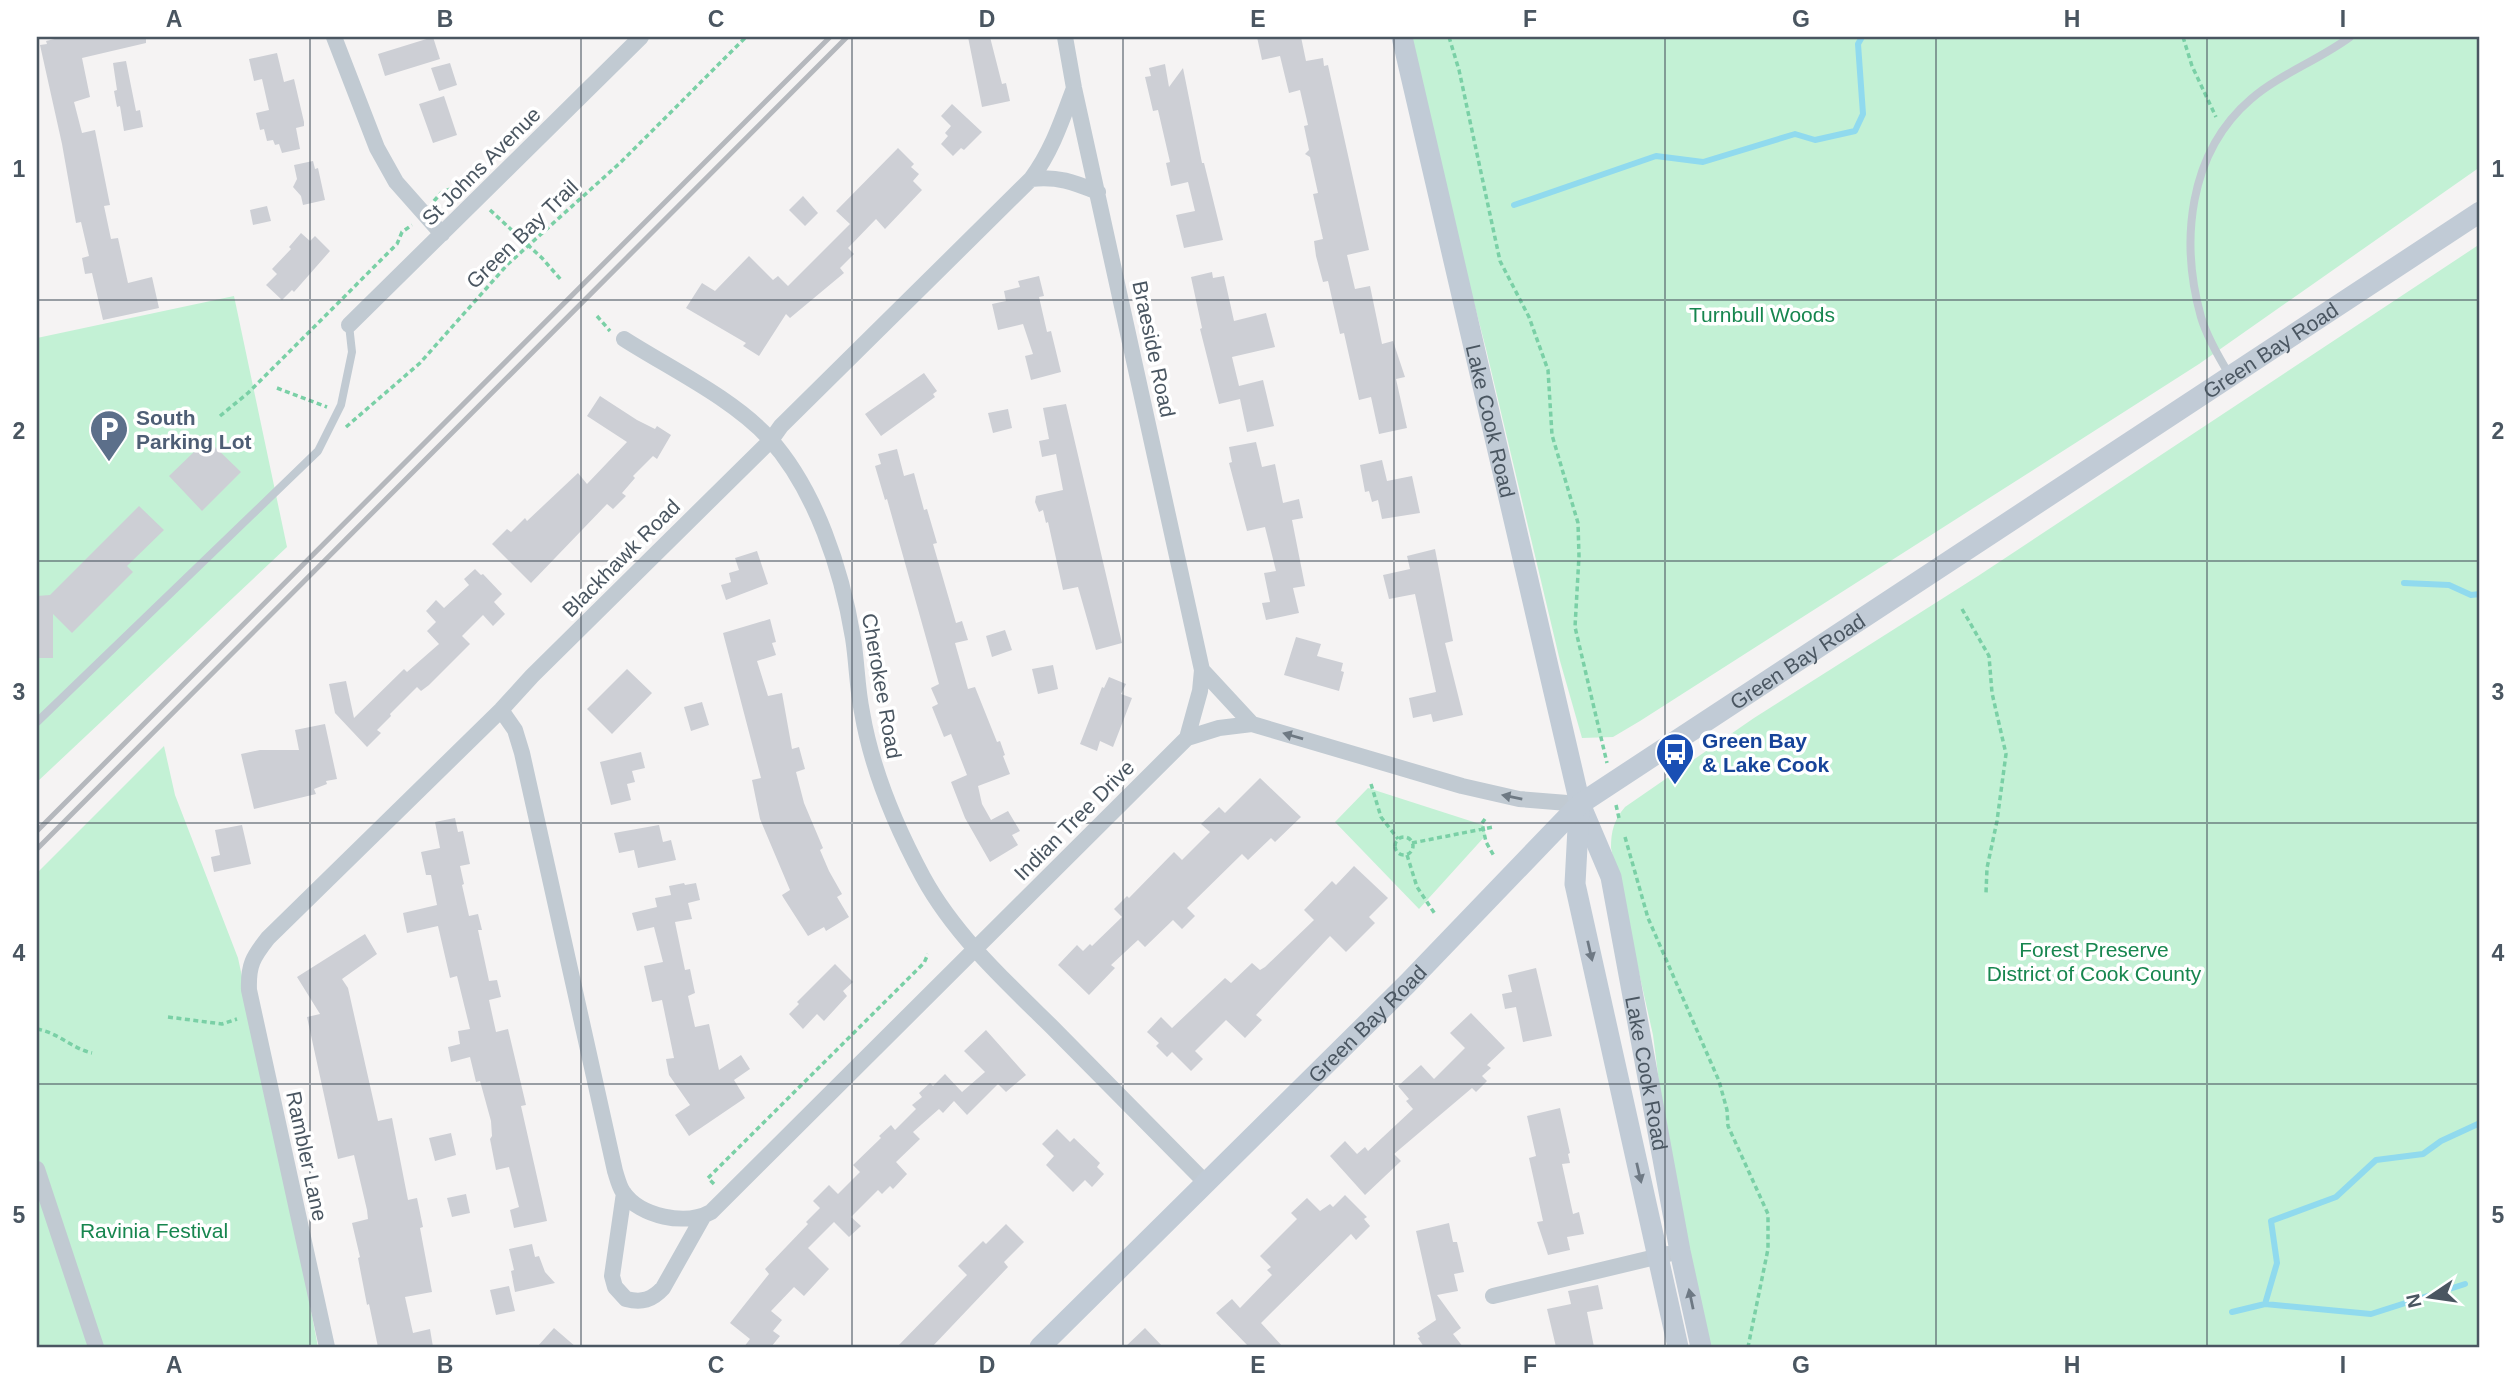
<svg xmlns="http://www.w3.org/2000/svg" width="2517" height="1384" viewBox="0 0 2517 1384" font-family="Arial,sans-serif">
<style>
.green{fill:#c3f1d5}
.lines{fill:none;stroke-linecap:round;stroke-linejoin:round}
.stream{stroke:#90daee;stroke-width:6}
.building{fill:#cdcfd5}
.path{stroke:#7ad0a6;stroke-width:3.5;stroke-dasharray:5 3.5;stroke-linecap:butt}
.lane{stroke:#c1cad2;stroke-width:8}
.street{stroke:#c1cad2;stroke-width:16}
.secondary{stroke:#c1cbd6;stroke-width:21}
.rail{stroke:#b5b8bd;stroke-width:5}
.oneway{fill:#6e7983}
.oneway2{fill:#6e7984}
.grid{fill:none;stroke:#4a5661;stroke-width:2;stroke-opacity:0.55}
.labels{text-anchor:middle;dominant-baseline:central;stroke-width:7;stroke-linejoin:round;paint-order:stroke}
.street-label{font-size:21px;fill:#4a5661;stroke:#fff}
.park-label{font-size:21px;fill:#17864f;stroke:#fff}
.service-label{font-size:21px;font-weight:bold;fill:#4e5e75;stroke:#fff;text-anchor:start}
.transit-label{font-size:21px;font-weight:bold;fill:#164399;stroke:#fff;text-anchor:start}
.neatline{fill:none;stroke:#4a5661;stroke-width:2.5}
.grid-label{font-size:23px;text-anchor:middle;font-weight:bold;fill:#4a5661}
</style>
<rect width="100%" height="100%" fill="#f5f3f3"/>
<path class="green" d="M1408,37h1072v130l-281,197 -559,357 -27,16 -31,1 -22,-77 -74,-312 -50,-193z
M2480,244v1103h-770l-41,-186 -16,-126 -42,-187c0,-17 3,-28 14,-41l129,-89 224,-142z
M234,296l53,251 -250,235v-444z
M164,746l11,49 63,163 52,242 28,147h-281v-474z
M1368,788l115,37 3,10 -67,74 -84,-87z"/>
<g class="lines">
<path class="stream" d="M1514,205l142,-49 47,6 92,-28 20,6 40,-9 8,-17 -5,-70 4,-7
M2404,583l45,2 22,10 9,-1
M2265,1304l106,10 94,-30
M2232,1312l33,-8 12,-41 -6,-42 65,-24 40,-37 47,-6 18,-13 39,-18"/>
</g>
<path class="building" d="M63,37h83v6l-64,15 8,39 -16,5 8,31 13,-3 15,75 -6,1 7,33 7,-1 10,45 24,-6 7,31 -56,12 -11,-47 -7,1 -3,-16 7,-2 -8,-34 -5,1 -14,-79 -22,-99 7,-1 -1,-3z
M433,37l7,22 -55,17 -7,-22z
M968,37h22l12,47 4,-1 4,18 -28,6z
M1257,37h44l5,24 17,-3 1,8 4,-1 41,185 -22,5 8,34 15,-3 12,58 11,-3 12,36 -9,2 11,49 -28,6 -8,-37 -12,3 -15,-67 -4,1 -12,-53 -5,1 -7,-26 -2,-15 9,-2 -10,-45 5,-1 -8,-36 -5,-3 4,-4 -5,-24 4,-1 -8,-35 -11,3 -9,-37 -18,4z
M277,53l7,29 10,-3 10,43v4l-8,2 4,21 -18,4 -3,-9 -4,1 -2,-5 -6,1 -3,-12 -4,1 -4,-17 13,-3 -7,-31 -8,2 -5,-22z
M126,61l10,50 4,-1 3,17 -19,4 -4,-25 -3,1 -3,-16 3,-1 -4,-27z
M450,63l7,22 -18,6 -8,-23z
M1165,64l4,23 14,-19 19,95h2l19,77 -39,8 -8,-33 19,-4 -7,-29 -17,4 -5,-23 4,-1 -12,-52 -5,1 -8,-34 6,-1 -2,-8z
M444,96l13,39 -24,8 -14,-39z
M952,104l30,28 -18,18 -3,-2 -8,8 -12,-12 7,-8 -3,-3 6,-7 -10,-10z
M898,148l16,16 -3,3 8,7 -6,7 9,9 -37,39 -9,-10 -28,29 6,6 -14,14 4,5 -54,45 -4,-4 -27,42 -16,-10 3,-3 -60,-35 16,-25 13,8 34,-35 24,24 5,-4 10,10 62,-62 -14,-13z
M313,161l2,8 3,-1 7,32 -22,5 -2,-9 -8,-9 4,-8 -3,-14z
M803,196l15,17 -13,13 -16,-16z
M267,206l4,15 -18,4 -3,-15z
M301,233l9,8 5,-5 15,15 -36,41 -2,-2 -10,10 -16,-15 11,-11 -5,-5 19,-20 -2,-2z
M1212,272l1,6 11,-2 10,45 32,-8 9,34 -43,10 7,29 24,-6 11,46 -27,6 -7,-33 -21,5 -19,-75 2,-1 -11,-51z
M1039,276l5,20 -5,1 8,35 4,-1 10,41 -30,8 -6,-24 8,-2 -10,-30 -25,6 -6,-26 14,-3 -2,-10 16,-4 -2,-6z
M924,373l13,18 -4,3 2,3 -54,39 -16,-22z
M600,396l37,24 18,9 2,-3 14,9 -14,24 -4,-3 -20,20 2,2 -13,15 4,3 -13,13 -6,-5 -76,79 -39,-39 15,-15 4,3 14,-14 2,3 51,-48 9,11 40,-42 -40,-26z
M1066,404l56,239 -26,7 -18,-63 -15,3 -15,-68 -2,1 -3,-13 -4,2 -4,-10 1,-6 27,-6 -7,-36 -14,3 -3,-16 10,-2 -6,-31z
M1008,409l4,19 -19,5 -5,-20z
M1256,442l6,25 13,-3 8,39 16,-4 4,19 -11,2 13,66 -12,2 6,25 -33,7 -4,-17 8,-1 -6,-29 12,-2 -11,-44 -18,4 -18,-68 3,-1 -3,-15z
M213,445l28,27 -39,39 -33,-35 29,-28 11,1z
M897,449l7,27 10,-3 10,37 3,-1 10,34 -4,1 23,79 6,-2 6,19 -13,3 13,46 7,-2 22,55 3,-1 5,14 -2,1 7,18 -32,12 4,18 9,16 17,-9 12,20 -8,4 6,10 -28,17 -25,-44 -14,-36 16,-7 -16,-41 -7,3 -12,-30 6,-3 -7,-16 8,-4 -52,-185 -2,1 -10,-34 6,-2 -3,-10z
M1382,460l5,21 25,-5 8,37 -38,6 -4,-19 -6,2 -3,-11 -4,1 -5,-27z
M139,506l25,24 -37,36 6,6 -61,61 -19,-19v44h-16v-62l13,-1z
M1435,549l18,92 -8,2 18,72 -30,7 -2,-8 -18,4 -4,-20 27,-6 -21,-98 -26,5 -6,-24 27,-6 -3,-13z
M757,551l11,33 -42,16 -5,-15 10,-3 -2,-9 10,-3 -4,-12z
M475,569l6,6 2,-1 19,20 -8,8 11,12 -12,12 -10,-11 -21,21 8,8 -41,41 -8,6 -4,-4 -27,27 1,2 -14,14 4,3 -14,14 -32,-34 -6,-29 17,-3 8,37 50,-49 3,3 32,-28 -12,-13 9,-9 -10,-11 10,-11 8,8 25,-23 -5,-6z
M770,619l6,23 -4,1 4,12 -19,6 11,35 14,-3 10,56 7,-2 6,22 -9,3 8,31 19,45 -3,2 9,21 13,23 -5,3 12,20 -23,14 -2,-4 -16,9 -25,-39 -1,-2 8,-5 -30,-71 -8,-39 9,-2 -38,-145z
M1005,630l7,20 -20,7 -6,-21z
M1296,637l25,7 -4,12 26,7 -2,8 3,1 -5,19 -55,-16z
M1053,665l5,24 -20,5 -6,-25z
M627,669l25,24 -40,41 -25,-25z
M1109,677l17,7 -5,10 11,4 -19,49 -13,-6 -3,10 -17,-7 22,-57 2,1z
M702,702l7,23 -18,6 -7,-24z
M325,724l12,55 -11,2 1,3 -13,5 2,5 -62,15 -13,-55 19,-4h39l-4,-20z
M641,752l4,16 -13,3 3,11 -8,2 4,16 -20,5 -11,-43z
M1260,778l41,39 -26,25 -4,-4 -23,22 -6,-6 -55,54 8,8 -13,13 -9,-9 -28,27 -7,-7 -27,25 4,3 -26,27 -31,-30 19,-20 6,6 7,-7 2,2 30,-29 -8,-8 13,-13 2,2 45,-46 8,8 28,-28 -9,-8 18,-17 6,6z
M455,818l3,14 5,-1 7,33 -10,2 4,18 -2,1 7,31 9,-2 4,16h-4l11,51 8,-1 4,17 -12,3 7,32 12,-3 18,76 -5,1 26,115 -33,7 -4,-18 9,-3 -10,-40 -13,3 -6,-31 2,-3 -1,-15 -11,-40 -4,1 -6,-25 -19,5 -3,-15 12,-3 -2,-13 12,-2 -13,-53 -7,2 -12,-52 -31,7 -4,-20 34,-8 -6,-30h-5l-5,-23 19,-4 -5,-26z
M242,825l9,39 -37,8 -3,-15 9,-2 -5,-25z
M659,825l4,17 8,-2 5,20 -38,8 -4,-18 -15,3 -5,-20z
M1354,866l34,32 -19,19 6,6 -29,29 -16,-16 -74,79 6,5 -17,18 -19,-18 -31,31 8,8 -12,12 -19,-19 -5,5 -11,-11 3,-3 -12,-11 14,-15 11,11 53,-50 6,5 21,-20 8,7 5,-3 49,-47 -10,-10 28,-29 4,4z
M684,883l1,2 11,-2 4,17 -12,3 4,16 -17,3 10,48 5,-1 5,24 -7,3 7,31 14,-3 10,46 22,-15 9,14 -16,11 11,18 -56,38 -14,-21 15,-10 -21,-30 -3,-16 8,-1 -12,-58 -10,2 -8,-36 19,-4 -9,-35 -17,4 -5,-18 25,-6 -2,-9 16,-3 -2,-9z
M365,934l12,20 -35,25 6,9 30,133 14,-3 16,82 9,-2 6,29 -3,1 12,64 -27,5 8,36 17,-4 3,18h-55l-9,-43 -2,1 -9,-47 2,-1 -8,-34 16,-4 -1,-9 -13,-55 -16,4 -31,-142 13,-3 -23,-37z
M835,964l18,18 -10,9 4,5 -23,25 -7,-7 -14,15 -14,-15 10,-10 -2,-2z
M1536,968l16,68 -29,6 -7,-35 -11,2 -3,-15 10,-2 -4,-17z
M1471,1013l34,35 -18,17 4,3 -9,8 5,5 -11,11 -4,-4 -78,66 7,7 -36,34 -35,-39 15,-15 12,13 8,-7 3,4 45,-42 -7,-8 3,-2 -11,-13 23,-21 13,14 31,-31 -15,-15z
M986,1030l40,45 -20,17 -8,-8 -31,31 -13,-14 -11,12 -4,-4 -26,23 7,7 -24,23 11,12 -14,15 -3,-3 -8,8 -4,-4 -27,27 10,9 -12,11 -15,-15 -26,26 21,21 -25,27 -10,-9 -23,24 11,9 -9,11 7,5 -9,11h-27l6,-8 -20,-16 39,-49 -4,-5 43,-45 -2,-2 14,-14 -7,-7 16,-16 9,9 22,-22 -7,-7 28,-27 -2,-2 12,-11 4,5 21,-21 -4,-4 10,-8 -3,-4 11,-10 3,3 12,-12 17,18 23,-20 -21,-21z
M1560,1108l10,45 -2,1 2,9 -8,1 11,50 6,-2 5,22 -17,3 3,13 -22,5 -11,-33 6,-1 -14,-63 7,-2 -9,-40z
M1057,1129l13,13 4,-4 26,25 -3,4 7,7 -12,13 -7,-7 -12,12 -27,-27 8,-9 -12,-12z
M451,1133l5,22 -21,6 -6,-23z
M466,1194l4,19 -18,4 -5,-19z
M1345,1195l22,22 -3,2 6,7 -14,14 -5,-6 -90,89 22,24h-34l-33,-34 16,-14 8,9 32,-33 -5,-5 4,-3 -11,-11 37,-37 -6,-6 16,-15 13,13 10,-7 3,3z
M1449,1223l4,19h4l7,30 -10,2 4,17 -21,4 24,33 -8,6 10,13h-39l-6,-9 2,-1 -3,-4 19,-13 -20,-89z
M1006,1224l18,18 -20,20 4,5 -76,80h-35l70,-72 -9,-9 25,-25 3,3z
M532,1244l3,13 4,-1 6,16 10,11 -40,9 -4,-21 3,-1 -5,-21z
M1598,1285l5,24 -16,3 7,35h-38l-9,-38 24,-5 -3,-13z
M509,1286l6,25 -19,4 -6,-25z
M554,1328l22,19h-39z
M1145,1328l18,19h-38z"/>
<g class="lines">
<path class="path" d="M1449,37l10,33 41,191 29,56 19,53 4,65 26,88 1,33 -4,71 32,136
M2183,37l9,29 24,51
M434,201l7,-8 9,-4 7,8
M490,210l52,48 20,23
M597,316l13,15
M277,388l50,19
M220,416l28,-23 149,-149 5,-12 10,-7
M346,427l74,-64 88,-99 113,-102 125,-125
M1962,609l27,47 3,37 14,61 -9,67 -10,47 -1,25
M1371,784l10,33 17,22
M1616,805l3,13
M1485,819l-3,4 4,19 8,14
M1395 846a9 9 0 1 1 18 0a9 9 0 1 1-18 0Z
M1625,837l23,81 71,163 8,29 1,16 40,88v35l-20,98
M1412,843l81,-16
M1407,855l10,32 18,27
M168,1017l54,7 15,-5
M37,1029c22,4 34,19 55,24
M714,1184l-6,-6 216,-215 4,-9"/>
<path class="lane" d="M2229,374c-11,-18 -22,-37 -28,-57 -21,-75 -13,-164 50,-218 29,-25 68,-39 99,-62
M37,722l281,-271 23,-46 11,-53 -3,-27"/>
<path class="street" d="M334,37l43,111 19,34 46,52
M1065,37l9,51 128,582 -2,21 -13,47
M1031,179c21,-28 31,-59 43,-91
M349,325l292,-288
M624,339c47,30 108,59 145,99 47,52 73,133 84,200 4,25 4,50 9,74 10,59 33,113 61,165 31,57 82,104 128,149 51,52 103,104 154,156
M1202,670l50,54
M501,710l14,20 7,23 93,418c2,6 4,15 8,21 17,25 63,34 88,20l476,-474 32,-10 33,-4 210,62 57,13 61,5
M37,1169l59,178
M624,1193l-12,83 3,11 11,12c16,4 26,1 37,-11l40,-71
M1493,1296l175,-42
M327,1347l-78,-357c-1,-25 4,-33 19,-52l233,-228 31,-34 239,-236 10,-14 250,-247c27,-3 42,3 67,13"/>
<g class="secondary">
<path id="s1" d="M1402,37l178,767 31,73 69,374 21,96"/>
<path d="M1579,809l-4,75 103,463"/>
<path id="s2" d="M1040,1347l367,-363 173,-180 900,-592"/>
</g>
<path class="rail" d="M37,831l793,-794
M37,849l810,-812"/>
</g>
<defs><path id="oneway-solid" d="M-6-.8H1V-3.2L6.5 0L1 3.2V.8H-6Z" transform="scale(1.75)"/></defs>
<g class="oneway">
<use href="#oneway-solid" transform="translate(1293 736) rotate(-164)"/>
<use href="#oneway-solid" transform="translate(1512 797) rotate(-169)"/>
</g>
<g class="oneway2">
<use href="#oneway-solid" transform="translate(1590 951) rotate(77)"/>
<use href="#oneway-solid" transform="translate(1639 1173) rotate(77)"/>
<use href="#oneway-solid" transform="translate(1691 1299) rotate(-102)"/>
</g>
<path class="grid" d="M310,37v1310M581,37v1310M852,37v1310M1123,37v1310M1394,37v1310M1665,37v1310M1936,37v1310M2207,37v1310M37,300h2443M37,561h2443M37,823h2443M37,1084h2443"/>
<defs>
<symbol id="parking-pin" viewBox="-11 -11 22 30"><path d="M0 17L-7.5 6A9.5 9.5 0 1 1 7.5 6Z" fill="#5c6f8a" stroke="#fff"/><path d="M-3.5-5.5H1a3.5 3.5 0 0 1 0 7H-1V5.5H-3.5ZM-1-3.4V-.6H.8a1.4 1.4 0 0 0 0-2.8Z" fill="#fff"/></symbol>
<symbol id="bus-pin" viewBox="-11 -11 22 30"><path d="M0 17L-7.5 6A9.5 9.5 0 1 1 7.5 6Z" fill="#1a4fb4" stroke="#fff"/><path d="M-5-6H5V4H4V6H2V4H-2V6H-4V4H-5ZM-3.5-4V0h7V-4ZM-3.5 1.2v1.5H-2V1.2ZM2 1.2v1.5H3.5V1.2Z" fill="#fff"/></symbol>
</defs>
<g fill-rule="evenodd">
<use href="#parking-pin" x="87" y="407" width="44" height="60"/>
<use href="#bus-pin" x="1653" y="730" width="44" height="60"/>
</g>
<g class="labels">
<g class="street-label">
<text transform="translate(481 166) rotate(-45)">St Johns Avenue</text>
<text transform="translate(522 234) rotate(-44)">Green Bay Trail</text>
<text transform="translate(1154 349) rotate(78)">Braeside Road</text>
<text stroke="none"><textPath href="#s2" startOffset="1592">Green Bay Road</textPath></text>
<text stroke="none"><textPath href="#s1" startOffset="394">Lake Cook Road</textPath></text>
<text transform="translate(621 558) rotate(-45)">Blackhawk Road</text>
<text stroke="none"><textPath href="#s2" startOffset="1026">Green Bay Road</textPath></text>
<text transform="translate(882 686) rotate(80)">Cherokee Road</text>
<text transform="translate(1074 820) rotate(-45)">Indian Tree Drive</text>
<text stroke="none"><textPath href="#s2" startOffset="460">Green Bay Road</textPath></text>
<text stroke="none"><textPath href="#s1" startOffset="1066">Lake Cook Road</textPath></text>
<text transform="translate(307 1156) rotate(78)">Rambler Lane</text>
</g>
<g class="park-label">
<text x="1762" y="314">Turnbull Woods</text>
<text x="2094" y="949">Forest Preserve<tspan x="2094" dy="24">District of Cook County</tspan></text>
<text x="154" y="1230">Ravinia Festival</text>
</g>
<g class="service-label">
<text x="136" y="417">South<tspan x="136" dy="24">Parking Lot</tspan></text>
</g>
<g class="transit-label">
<text x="1702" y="740">Green Bay<tspan x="1702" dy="24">&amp; Lake Cook</tspan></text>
</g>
</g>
<rect width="2517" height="1384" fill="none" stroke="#ffffff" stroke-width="77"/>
<g transform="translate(2430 1297) rotate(257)" stroke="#ffffff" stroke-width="5" paint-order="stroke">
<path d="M0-5L12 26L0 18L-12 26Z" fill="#4a5661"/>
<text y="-10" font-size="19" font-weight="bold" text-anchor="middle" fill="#4a5661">N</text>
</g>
<rect x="38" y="38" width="2440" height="1308" class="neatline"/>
<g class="grid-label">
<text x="174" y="27">A</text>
<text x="445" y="27">B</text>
<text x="716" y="27">C</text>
<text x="987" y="27">D</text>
<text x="1258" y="27">E</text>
<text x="1530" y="27">F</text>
<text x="1801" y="27">G</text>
<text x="2072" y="27">H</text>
<text x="2343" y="27">I</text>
<text x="19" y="177">1</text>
<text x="2498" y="177">1</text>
<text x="19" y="439">2</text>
<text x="2498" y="439">2</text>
<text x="19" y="700">3</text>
<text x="2498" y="700">3</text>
<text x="19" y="961">4</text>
<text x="2498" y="961">4</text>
<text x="19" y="1223">5</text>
<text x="2498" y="1223">5</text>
<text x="174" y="1373">A</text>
<text x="445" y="1373">B</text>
<text x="716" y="1373">C</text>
<text x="987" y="1373">D</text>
<text x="1258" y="1373">E</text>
<text x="1530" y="1373">F</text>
<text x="1801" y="1373">G</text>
<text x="2072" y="1373">H</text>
<text x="2343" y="1373">I</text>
</g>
</svg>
